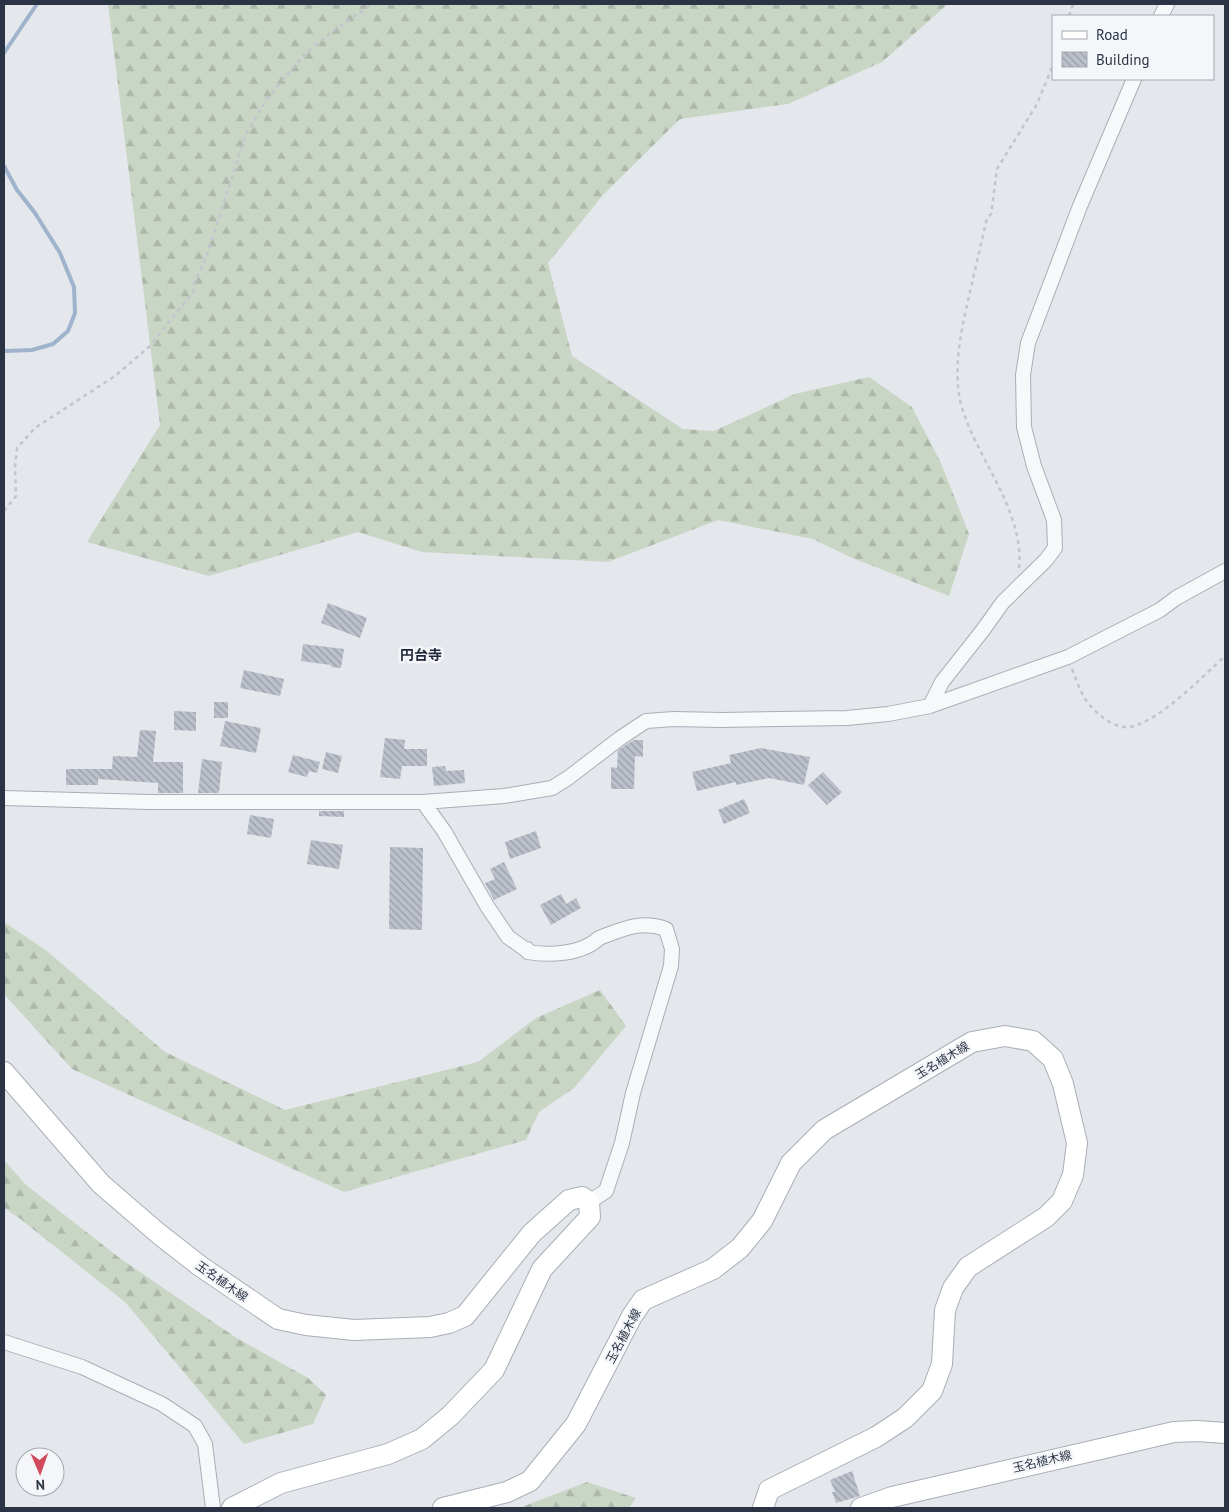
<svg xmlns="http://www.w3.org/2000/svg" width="1229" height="1512" viewBox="0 0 1229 1512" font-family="'PT Sans','Noto Sans JP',sans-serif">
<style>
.forest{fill:url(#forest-firs)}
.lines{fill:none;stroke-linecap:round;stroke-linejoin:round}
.stream{stroke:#9fb4cc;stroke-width:4}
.building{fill:url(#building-back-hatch)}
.street-casing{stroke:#a9aeb7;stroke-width:16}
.secondary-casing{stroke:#a9aeb7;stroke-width:22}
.path{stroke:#c2c5cb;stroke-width:2.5;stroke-dasharray:4 4;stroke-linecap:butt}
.street{stroke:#f7f8fa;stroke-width:14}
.secondary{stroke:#fff;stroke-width:20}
.labels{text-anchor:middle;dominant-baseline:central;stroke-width:5;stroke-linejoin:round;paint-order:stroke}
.street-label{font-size:12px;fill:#2b3445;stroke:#f4f6f9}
.neighbourhood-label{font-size:14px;font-weight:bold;fill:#1d2536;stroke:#f4f6f9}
</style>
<defs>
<pattern id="forest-firs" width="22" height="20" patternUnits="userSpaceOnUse" patternTransform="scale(1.25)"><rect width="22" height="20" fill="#c9d6c5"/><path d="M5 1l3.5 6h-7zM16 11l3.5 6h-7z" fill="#adb8ab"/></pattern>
<pattern id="building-back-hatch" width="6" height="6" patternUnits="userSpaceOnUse" patternTransform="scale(1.25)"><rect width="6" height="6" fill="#bbc0ca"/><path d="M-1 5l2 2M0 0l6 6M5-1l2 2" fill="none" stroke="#989da6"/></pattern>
</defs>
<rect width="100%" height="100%" fill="#e4e7ec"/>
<path class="forest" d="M108,4h840l-66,58 -94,42 -108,15 -77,76 -55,68 24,93 111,73 31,2 81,-37 74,-17 43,30 29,56 28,71 -20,62 -99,-39 -37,-18 -95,-19 -110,42 -186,-10 -64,-20 -149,44 -122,-34 73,-117z
M4,922l43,29 118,101 120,58 193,-48 58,-44 64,-28 26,36 -52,62 -35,24 -13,28 -182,52 -272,-123 -68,-75z
M4,1160l22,25 95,74 114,78 73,41 18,17 -13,29 -69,20 -119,-142 -106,-84 -15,-10z
M587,1482l49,16 -7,10h-110z"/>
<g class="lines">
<path class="stream" d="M4,53l33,-49
M4,166l13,24 18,23 25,40 14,34 1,26 -7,18 -15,13 -21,6 -28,1"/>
</g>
<path class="building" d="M328,603l39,15 -7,20 -39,-15z
M303,644l41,5 -3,19 -10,-1v-2l-30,-4z
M244,670l40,9 -4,17 -40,-8z
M214,702h14v16h-14z
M174,711l22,1v19l-22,-1z
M225,721l36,7 -5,25 -36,-7z
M140,730l16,1 -3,31h30v31h-25v-10l-60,-4v6h-32v-16h46l1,-13 24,1z
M385,738l20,2 -1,9h23v17h-25l-2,13 -20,-2z
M634,740h9v17l-8,-1 -1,33h-23v-22l6,1 1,-18z
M761,748l49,9 -6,28 -35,-7 -33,7v-3l-39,9 -5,-19 39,-9 -2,-8z
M326,752l16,4 -4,17 -16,-4z
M293,755l27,7 -3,11 -8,-2 -2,6 -19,-5z
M202,759l20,3 -3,31h-21z
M445,766l1,5 18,-1 1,13 -31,3 -2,-19z
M823,772l19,20 -15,13 -19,-20z
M744,799l6,14 -26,11 -6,-14z
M319,811h25v6l-25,-1z
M250,815l24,4 -3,19 -24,-4z
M536,831l5,17 -31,11 -5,-17z
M311,840l32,5 -4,24 -32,-5z
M390,847l33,1 -1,82 -33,-1z
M504,862l13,27 -23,11 -9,-17 10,-4 -5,-10z
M561,894l5,10 10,-6 5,10 -30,17 -11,-20z
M852,1471l8,25 -24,7 -4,-11h3l-5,-12z"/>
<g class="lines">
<defs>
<path id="street" d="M1161,16l6,-12
M930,706l12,-24 41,-52 20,-28 43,-42 9,-12 -1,-28 -20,-54 -10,-39 -1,-52 5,-32 52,-137 54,-127
M4,798l145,4h274l81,-6 48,-8 16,-10 51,-39 27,-18 28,-2 47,1 126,-2 41,-4 42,-8 138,-49 92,-47 16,-12 49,-27
M423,802l21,29 43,75 21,31 17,12h2l1,3c21,4 55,2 71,-14 24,-9 41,-18 67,-9l6,20 -1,17 -38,127 -11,50 -16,48 -17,11
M4,1342l78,25 80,37 33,22 10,18 8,64"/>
<path id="secondary" d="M4,1072l97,112 58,50 41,32 78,53 28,6 48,5 76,-3 19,-4 16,-7 67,-83 37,-33 13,-3 7,5 1,15 -48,52 -48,101 -44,46 -28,23 -34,15 -107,29 -49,25
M443,1508l64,-16 23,-11 46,-57 56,-108 11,-16 70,-31 27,-21 22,-27 29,-58 33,-33 148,-88 33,-6 28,5 20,18 10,25 14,59 -4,32 -11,26 -16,16 -78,50 -15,21 -8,22 -3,54 -10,27 -27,27 -29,19 -107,53 -6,18
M861,1508l31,-11 282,-65 23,-1 28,2"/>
</defs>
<use href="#street" class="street-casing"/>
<use href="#secondary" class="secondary-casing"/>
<path class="path" d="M1069,16l4,-12
M4,511l12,-15 -1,-29 2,-19 18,-20 80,-52 34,-29 44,-55 1,-8 13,-29 39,-121 21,-35 37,-44 29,-24 39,-27
M1019,568c5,-50 -31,-96 -50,-141 -4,-11 -9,-22 -10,-33 -5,-32 3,-67 10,-98 6,-26 12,-52 18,-78l4,-4 6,-45 40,-65 16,-39
M1072,669c10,26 13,36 36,52 6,4 15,7 22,6 30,-6 72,-50 95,-71"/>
<use href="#street" class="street"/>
<use href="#secondary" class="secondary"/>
</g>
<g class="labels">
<g class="street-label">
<text transform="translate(942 1060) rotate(-31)">玉名植木線</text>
<text transform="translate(222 1281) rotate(35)">玉名植木線</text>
<text transform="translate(623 1336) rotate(-62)">玉名植木線</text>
<text transform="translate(1042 1461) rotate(-13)">玉名植木線</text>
</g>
<g class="neighbourhood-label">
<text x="421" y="655">円台寺</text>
</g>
</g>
<rect width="1229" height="1512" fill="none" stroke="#2b3445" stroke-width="10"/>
<rect x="1052" y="15" width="162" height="65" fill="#f4f6f9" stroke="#a4a8b1"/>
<rect x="1062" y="31" width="25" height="8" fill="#ffffff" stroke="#a4a8b1"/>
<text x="1096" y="40" font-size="15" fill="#2b3445">Road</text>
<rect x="1062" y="52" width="25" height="15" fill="url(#building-back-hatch)" stroke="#a4a8b1"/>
<text x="1096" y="65" font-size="15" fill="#2b3445">Building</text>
<g transform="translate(40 1472) rotate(178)"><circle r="24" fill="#f4f6f9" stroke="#a4a8b1"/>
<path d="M0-4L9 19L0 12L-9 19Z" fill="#d1495b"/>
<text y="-8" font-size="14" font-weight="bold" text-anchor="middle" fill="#2b3445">N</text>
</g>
</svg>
